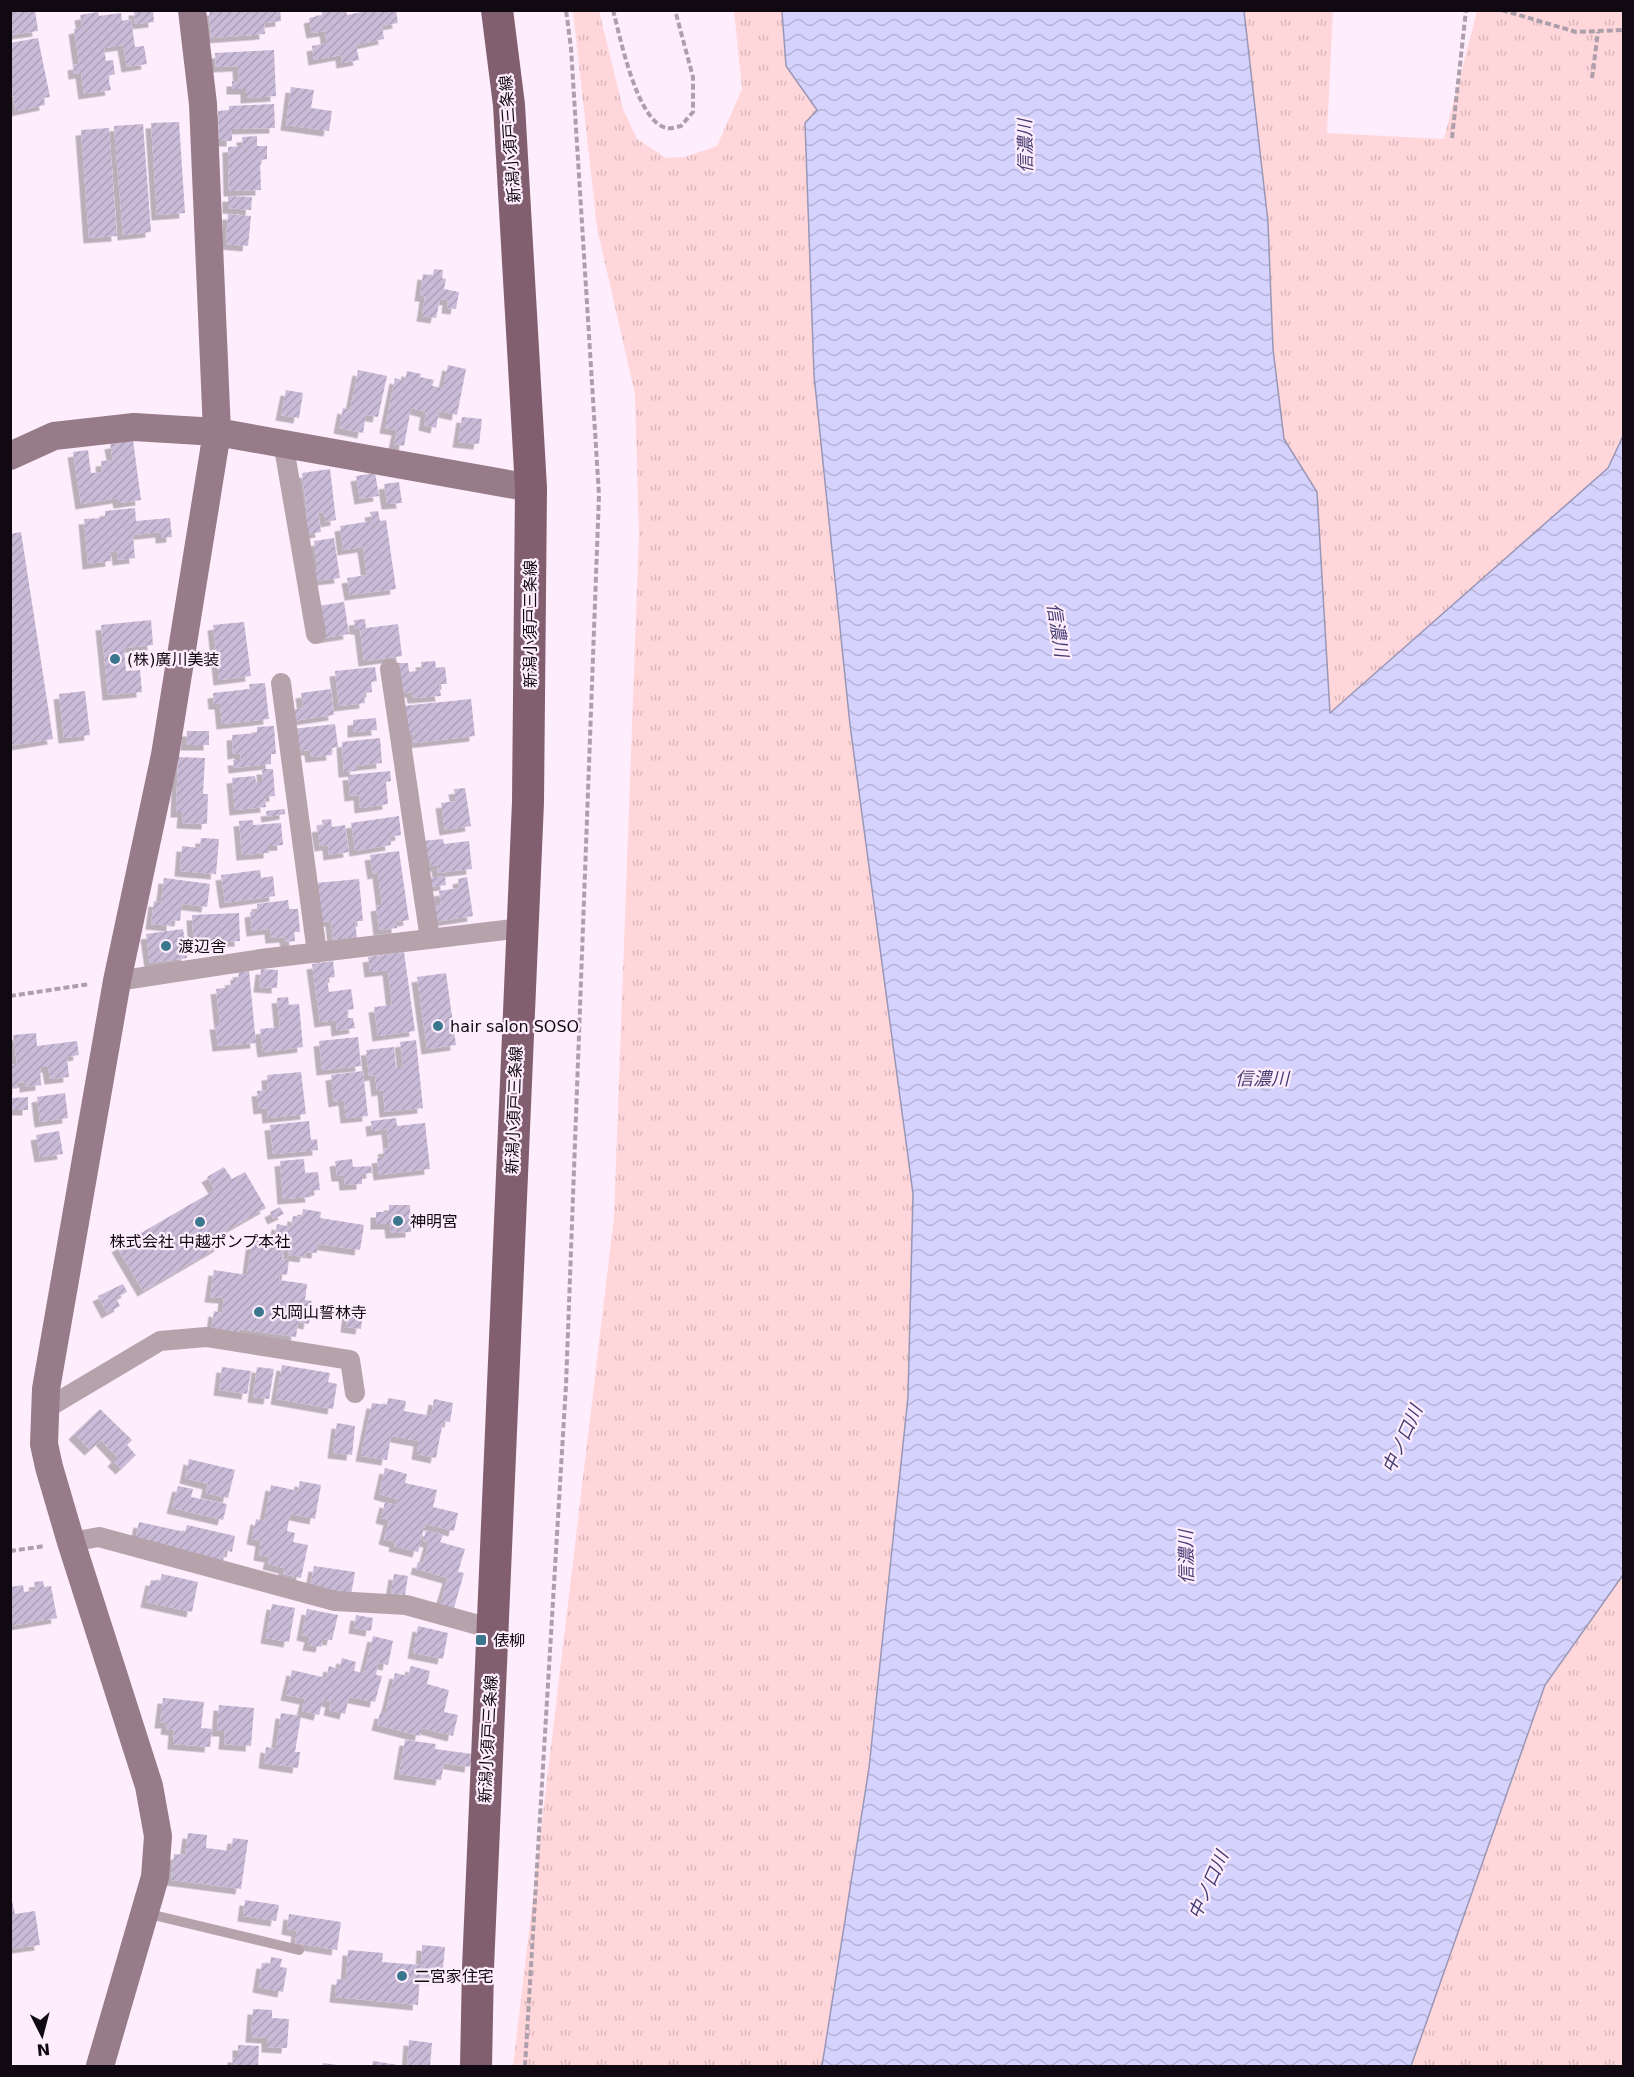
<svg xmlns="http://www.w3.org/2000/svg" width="1634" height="2077" viewBox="0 0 1634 2077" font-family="'DejaVu Sans','Noto Sans JP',sans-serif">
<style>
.grass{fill:url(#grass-tufts)}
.water{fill:url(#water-waves);stroke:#9a96b6;stroke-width:1.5}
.building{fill:url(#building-hatch);filter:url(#shadow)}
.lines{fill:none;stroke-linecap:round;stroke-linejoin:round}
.path{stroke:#ada0ac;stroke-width:4;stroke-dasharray:6 3;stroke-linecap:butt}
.lane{stroke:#b6a2ab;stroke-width:10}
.street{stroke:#b6a2ab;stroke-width:20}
.secondary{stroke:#987b88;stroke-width:28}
.primary{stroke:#825f6f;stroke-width:32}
.poi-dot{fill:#3a768d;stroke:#feedfc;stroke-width:2}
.labels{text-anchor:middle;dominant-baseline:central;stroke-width:4.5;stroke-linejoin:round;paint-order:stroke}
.street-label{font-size:16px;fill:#110911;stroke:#feedfc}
.poi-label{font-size:16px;fill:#110911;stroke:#feedfc;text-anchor:start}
.water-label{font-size:18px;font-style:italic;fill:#453d73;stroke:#feedfc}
</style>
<defs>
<pattern id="grass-tufts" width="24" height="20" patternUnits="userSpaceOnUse" patternTransform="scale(1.5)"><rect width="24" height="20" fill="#ffd7db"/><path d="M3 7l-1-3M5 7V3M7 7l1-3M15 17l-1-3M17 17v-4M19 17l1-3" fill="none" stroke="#dab7bb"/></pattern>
<pattern id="water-waves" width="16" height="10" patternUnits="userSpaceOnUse" patternTransform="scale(1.5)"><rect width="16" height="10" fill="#d5d2fd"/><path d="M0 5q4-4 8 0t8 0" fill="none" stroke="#b6b3d8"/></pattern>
<pattern id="building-hatch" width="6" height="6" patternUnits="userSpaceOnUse" patternTransform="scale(1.5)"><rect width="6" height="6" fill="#c9bad7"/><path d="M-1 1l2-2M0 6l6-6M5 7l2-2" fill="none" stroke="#ac9fb8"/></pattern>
<filter id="shadow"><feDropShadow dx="-5.5" dy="5.5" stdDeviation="0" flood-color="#0004"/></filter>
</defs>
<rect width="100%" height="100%" fill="#feedfc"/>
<path class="grass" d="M573,11h26l24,98 14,30 29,19 19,-1 32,-11 25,-57 -8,-78h48l4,55 31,44 33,615 63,469 -5,203 -39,371 -47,298h-309l101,-849 25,-682 -4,-141 -38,-166z
M1244,11h89l-6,122 117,6 33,-128h146v425l-15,32 -278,246 -13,-222 -33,-53 -11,-90 -5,-127z
M1623,1575v491h-212l134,-381z"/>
<path class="water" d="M782,11h462l24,211 5,127 11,90 33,53 13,221 278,-245 15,-32v1139l-78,110 -134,381h-589l47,-298 39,-371 5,-203 -63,-469 -36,-350 -9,-252 12,-13 -31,-44z"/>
<path class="building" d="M22,10h13l3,21 -28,4v-23z
M134,10h19l1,12 -19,2z
M209,10h71l1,11 -17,2 1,11 -54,4z
M322,10h24l1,5 24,-5h25l2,13 -16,3 2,13 -28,6 3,15 -17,3 -1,-8 -27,5 -2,-14 15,-3 -2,-12 -13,2 -3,-15 13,-3z
M98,12l1,4 22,-3 1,8 9,-2 4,28 9,-1 3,18 -20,3 -4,-22 -19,3 2,13 7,-1 2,14 -7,2 3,14 -27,4 -3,-21 -7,1 -1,-9 6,-1 -5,-35 8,-2 -2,-12z
M38,38l12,59 -6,1 1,7 -29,6 -6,-27v-41z
M274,50l2,46 -30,2v-9h-14v-8h7l-1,-15 -22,1 -1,-14z
M291,87l23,3 -3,18 21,3 -3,20 -43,-6z
M274,104l1,24 -43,1v12h-13l-1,-30 11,-1v-4z
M179,122l6,91 -28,2 -6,-92z
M143,124l8,108 -28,3 -9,-109z
M109,128l8,108 -28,2 -8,-108z
M257,136v10h10v13l-7,1 1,30 -32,1 -1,-44 15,-1 -1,-9z
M228,196l24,1 -1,13 -23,-2z
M228,214l23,2 -3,30 -22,-2z
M434,269l9,1 -1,8 4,1 -2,10 15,3 -3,17 -9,-1 1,-8 -8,-1 -4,19 -14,-2 3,-20h-5l3,-22 10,2z
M448,365l18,4 -9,46 -18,-4 -3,17 -12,-3 2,-13 -15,-4 -7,38 -10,-2 3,-14 -12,-2 10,-50 10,3 2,-10 14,3 -1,3 14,3 -2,6 11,2z
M358,370l29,6 -9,41 -12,-2 -3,18 -24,-5 4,-20 7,2z
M286,390l17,3 -4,25 -18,-3z
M462,417l20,2 -3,25 -21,-2z
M133,440l8,60 -22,3 -1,-5 -37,6 -8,-52 15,-2 3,23 11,-1 -1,-11 12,-1 -3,-16z
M330,469l6,51 -10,2 -2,-10 -6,1 3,19 -17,3 -2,-19h5l-5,-43z
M375,473l4,23 -19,3 -4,-23z
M399,482l3,21 -15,1 -3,-20z
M135,508l1,13 34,-3 2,19 -11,1v-6l-28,3 2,23 -17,2 -1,-9 -7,1 1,9 -23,3 -4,-45 21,-1v-7z
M378,511l2,10 6,-1 10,69 -46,6 -3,-17 20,-3 -4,-28 -20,3 -3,-24 32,-5 -2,-9z
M21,532l32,207 -43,7v-212z
M334,538l6,40 -27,3 -1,-10 6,-1 -4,-29z
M344,602l5,32 -26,4 -5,-32z
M365,619l1,9 32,-4 4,32 -38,5 -4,-32h-5l-1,-9z
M151,620l2,25 -29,3 2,23 14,-1 2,22 -34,3 -7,-70z
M244,622l7,54 -32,4 -6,-55z
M435,661l1,7 9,-1 2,17h-8l2,12 -28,2 -1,-6 -14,1 -2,-30h12l1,9 13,-2 -1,-8z
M375,667l2,14 -6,1 1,10 -8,1 1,10 -26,3 -4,-35z
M265,683l4,36 -47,5 -2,-20h-6l-1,-11 37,-4 -1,-5z
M331,689l3,26 -41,6 -1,-11 11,-2 -2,-15z
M85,691l5,44 -26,3 -5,-44z
M471,699l4,37 -61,7 -1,-8h-7l-3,-29z
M376,718l1,12 -24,2v-12z
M335,724l3,23 -7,1 1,7 -21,2 -1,-7 -14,1 -3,-22z
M274,726l2,28h-5v10l-37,4 -1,-8h8l-1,-7 -7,1 -1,-19 25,-2v-6z
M187,731h22v14h-23z
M380,738l2,25 -27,3 1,5 -12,1 -2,-30z
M178,757l27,1 -2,36h5l-1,30 -25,-1 1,-11h-7z
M262,769h11l2,27 -10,1 1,10 -31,3 -3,-32 23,-2 1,6h7z
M390,771l1,10 -5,1 2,22 -28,4 -1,-13 -9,1 -2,-21z
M465,788l6,38 -26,4 -4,-27 15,-2 -2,-12z
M285,809v5l-18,3 -1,-6z
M399,816l2,19 -11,2 1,8 -36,6 -4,-28z
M331,819l1,8 13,-2 4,27 -20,3 -1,-10 -8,1 -3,-19 6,-1 -1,-6z
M253,820v5l28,-2 2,22 -14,1v7l-27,2 -3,-34z
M201,838l18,1 -3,35 -36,-3 2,-25 18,2z
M443,839l1,5 25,-3 3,28 -34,4 -1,-7h-6l-1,-6h-6l-2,-19z
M399,851l10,69 -12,2v6l-18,2 -3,-24 6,-1 -4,-32 -5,1 -3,-19z
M260,870l1,8 12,-2 2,20 -50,7 -4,-28z
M445,876l1,9 -18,2 -1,-9z
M467,877l6,39 -39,6 -2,-16 9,-1 -2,-14 20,-3 -1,-9z
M164,878l46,6 -3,23 -25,-3 -2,17 -8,-1v6l-21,-2 3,-23 7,1z
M359,879l4,42h-8l2,17 -24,2 -2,-19 -11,1 -4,-39z
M288,900l1,9h9l2,23h-6l1,9 -9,1 -1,-5 -14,1 -1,-9 -18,2 -2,-19 7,-1v-7z
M239,913l1,28 -18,1v5l-28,2 -2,-34z
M183,929l4,29 -37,5 -4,-29z
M404,952l11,79 -37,5 -4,-29 18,-2 -4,-35 -18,2 -2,-15z
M333,961l2,16 -8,1 2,14 22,-3 3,20 -7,1 1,8h5l2,10 -18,3 -1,-11 -16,2 -8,-58z
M261,969l17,1 -1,18 -18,-1z
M249,971l7,72 -38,3 -3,-22h5l-4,-35 15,-2 -1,-7 9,-1 -1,-7z
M446,973l10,72 -29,4 -10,-72z
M288,997l1,8 10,-1 4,43 -40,5 -3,-23 20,-2 -3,-29z
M36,1033l1,13 40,-5 2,14 -12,2 2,20 -19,2 -2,-12h-8l1,18 -16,2v-5l-8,1 1,5 -8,1v-24l7,-1 -4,-29z
M358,1037l3,29 -39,4 -3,-29z
M416,1040l7,68 -38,4 -2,-22 -6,1 -2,-16 -6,1 -3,-26 28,-3 2,20h7l-3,-25z
M363,1071l5,45 -22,2 -2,-18 -10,2 -3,-27z
M301,1072l5,42 -38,4 -1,-10 -8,1 -2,-18 11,-1 -1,-15z
M65,1093l3,25 -28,4 -3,-25z
M28,1097v13h-16v-12z
M396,1118l1,8 28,-3 5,46 -51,6 -2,-17 8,-1 -2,-8 6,-1 -2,-19 -15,2 -1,-10z
M309,1121l2,19 6,-1 1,11 -45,4 -3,-29z
M59,1131l4,23 -23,3 -4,-22z
M304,1159l1,14 13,-1 2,18 -10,1 1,6 -28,2 -3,-38z
M352,1159l1,8 18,-1 1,7 -10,1v10l-17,1 -1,-9h-7l-2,-15z
M224,1167l8,12 13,-7 21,36 -51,29 5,9 -77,45 -26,-44 98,-57 -8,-13z
M389,1205h21l1,27 -20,1 -1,-9h-14v-12h13z
M280,1207l4,7 -11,5 -3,-7z
M303,1209l18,3 -1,6 44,7 -4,25 -42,-6 -1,9 -11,-1 -1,5 -17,-2 1,-6 -5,-1 -2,11 7,1 -2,15 -7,-1 -1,6 28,4 -2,16 7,1 -3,23 -11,-2 -2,15 -56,-8 -1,7 -28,-4 3,-21 8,2 2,-15 -14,-1 4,-27 33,5 5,-35 22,2 3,-18 14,3 2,-11 9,1z
M123,1284l4,8 -11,6 4,8 -13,7 -9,-17z
M348,1311l15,2 -2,16 -15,-2z
M282,1365l48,8 -2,9 9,2 -4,25 -57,-10z
M222,1367l29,4 -4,23 -28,-4z
M257,1367l17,2 -5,30 -16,-2z
M388,1398l18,3 -2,10 27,5 3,-17 19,4 -3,19 -7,-1 -7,37 -19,-4 2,-13 -28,-5 -4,24 -26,-4 11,-53 15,2z
M100,1409l32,31 -5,5 9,10 -15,14 -8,-8 4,-4 -16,-17 -11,10 -16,-16z
M337,1423l18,3 -3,29 -19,-2z
M189,1459l46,11 -7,28 -22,-5 2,-9 -23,-6z
M385,1468l22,6 -2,9 32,7 -4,17 25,6 -4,18 -29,-7 -7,28 -24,-6 1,-4 -11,-3 5,-19 -8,-2 4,-16 11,3 1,-6 -18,-5z
M300,1481l21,4 -6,34 -25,-5 -3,17 8,2 -2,9 15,3 -7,33 -18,-4 1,-6 -16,-4 2,-7 -11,-2 2,-14 -9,-2 4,-20 8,2 7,-36 27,6z
M178,1486l15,3 -2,8 36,7 -4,16 -51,-12z
M139,1522l46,10 2,-7 48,11 -3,16 -7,-2 -2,11 -88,-20z
M426,1530l17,5 -3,7 25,7 -7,23 6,1 -10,35 -14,-4 8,-26 -32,-9 2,-7 5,1 6,-21 -6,-1z
M314,1566l41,6 -4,23 -41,-7z
M162,1574l36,8 -6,30 -46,-10 5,-22 9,1z
M394,1574l14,2 -3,19 -14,-2z
M43,1581l1,6 7,-1 6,32 -47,8v-39l13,-2 1,7 12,-2 -2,-8z
M272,1604l23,4 -6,34 -23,-4z
M307,1609l31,6 -6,25 -9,-1 -2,8 -13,-2 2,-8 -8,-2z
M356,1615l17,3 -2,13 -17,-3z
M418,1626l30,7 -5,26 -30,-6z
M373,1636l20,5 -5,24 -10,-2 -2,12 6,1 -7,26 -26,-5 -4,17 -16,-4 2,-8 -8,-2 -4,15 -17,-4 3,-12 -19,-4 6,-25 34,8 3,-12 10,3 3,-11 14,4 -2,9 10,2z
M411,1666l19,5 -3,13 22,6 -5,22 14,3 -5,21 -31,-8 -2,8 -43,-11 3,-12 5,1 10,-41 13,3z
M163,1698l41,4 -3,26 11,1 -2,18 -37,-3 1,-14 -8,-1 1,-6h-7z
M219,1705l35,3 -3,38 -27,-2 1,-13h-8z
M281,1713l20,3 -6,36h5l-2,16 -34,-5 2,-16 10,2z
M405,1740l31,4 -1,5 37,5 -2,13 -26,-4 -3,17 -42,-6z
M188,1833l19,2 -1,13 25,3 2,-13 15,2 -7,49 -70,-9 3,-26 11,1z
M10,1892l5,22 20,-3 5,34 -30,4z
M245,1900l34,5 -3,16 -33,-5z
M289,1914l52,8 -4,28 -42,-7 2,-12 -10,-2z
M422,1945l23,2 -3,32 -22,-2 -2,28 -83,-8 2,-18 9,1 2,-30 35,3 -1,9 39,3z
M271,1957l11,2 -2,8 7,1 -4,24 -25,-5 4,-24 8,1z
M253,2009l19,1v8l17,1 -2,29 -20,-1v-9l-16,-1z
M409,2040l23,3 -2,23h-23z
M238,2045l21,1 -1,20h-19v-1l-6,-1v-7h5z
M373,2061l25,4v1h-26z
M323,2063l15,2v1h-16z"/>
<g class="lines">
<path class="path" d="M613,10c7,26 24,113 54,118 4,1 10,-1 14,-2l12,-14v-35l-18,-67
M1502,10l74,22 48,-2
M1592,78l6,-46
M1452,138l14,-128
M10,996l80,-12
M10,1551l35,-5
M525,2066l41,-681 33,-890 -28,-447 -5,-38"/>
<path class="lane" d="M145,1913l154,37"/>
<path class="street" d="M283,442l33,192
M390,669l40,270
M281,683l36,270
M117,981l144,-22 261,-31
M44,1410l116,-69 46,-4 144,23 5,33
M71,1542l28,-5 236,64 71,4 87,24"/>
<path class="secondary" d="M10,456l44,-20 80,-9 83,5 314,56
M100,2066l55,-189 3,-41 -9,-50 -78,-244 -22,-75 -5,-23 2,-55 71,-408 48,-226 52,-323 -14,-328 -11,-94"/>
<path class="primary" d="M476,2066l2,-98 50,-1166 3,-314 -22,-383 -12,-95"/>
</g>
<g class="poi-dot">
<circle cx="115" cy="659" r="6"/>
<circle cx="166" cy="946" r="6"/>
<circle cx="438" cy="1026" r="6"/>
<circle cx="398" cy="1221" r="6"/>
<circle cx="200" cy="1222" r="6"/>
<circle cx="259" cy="1312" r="6"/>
<rect x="475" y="1634" width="12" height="12" rx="3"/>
<circle cx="402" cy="1976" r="6"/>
</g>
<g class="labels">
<g class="street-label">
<text transform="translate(510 139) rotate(-94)">新潟小須戸三条線</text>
<text transform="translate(530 624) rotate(-90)">新潟小須戸三条線</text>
<text transform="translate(514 1110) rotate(-88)">新潟小須戸三条線</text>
<text transform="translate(488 1739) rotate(-87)">新潟小須戸三条線</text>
</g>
<g class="poi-label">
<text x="127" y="659">(株)廣川美装</text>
<text x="178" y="946">渡辺舎</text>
<text x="450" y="1026">hair salon SOSO</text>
<text x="410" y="1221">神明宮</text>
<text x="200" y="1241" text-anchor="middle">株式会社 中越ポンプ本社</text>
<text x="271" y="1312">丸岡山誓林寺</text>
<text x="493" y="1640">俵柳</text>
<text x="414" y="1976">二宮家住宅</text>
</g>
<g class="water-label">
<text transform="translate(1025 146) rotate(-91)">信濃川</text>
<text transform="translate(1058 630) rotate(81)">信濃川</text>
<text x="1262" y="1078">信濃川</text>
<text transform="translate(1402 1439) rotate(-66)">中ノ口川</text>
<text transform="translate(1186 1557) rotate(-91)">信濃川</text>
<text transform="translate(1208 1885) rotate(-66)">中ノ口川</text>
</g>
</g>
<rect width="1634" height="2077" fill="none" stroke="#110911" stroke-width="24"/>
<g transform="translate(42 2035) rotate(174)" stroke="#feedfc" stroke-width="4.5" paint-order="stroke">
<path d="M0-4.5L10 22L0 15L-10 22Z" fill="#110911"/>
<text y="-9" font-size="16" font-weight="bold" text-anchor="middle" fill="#110911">N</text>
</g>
</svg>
